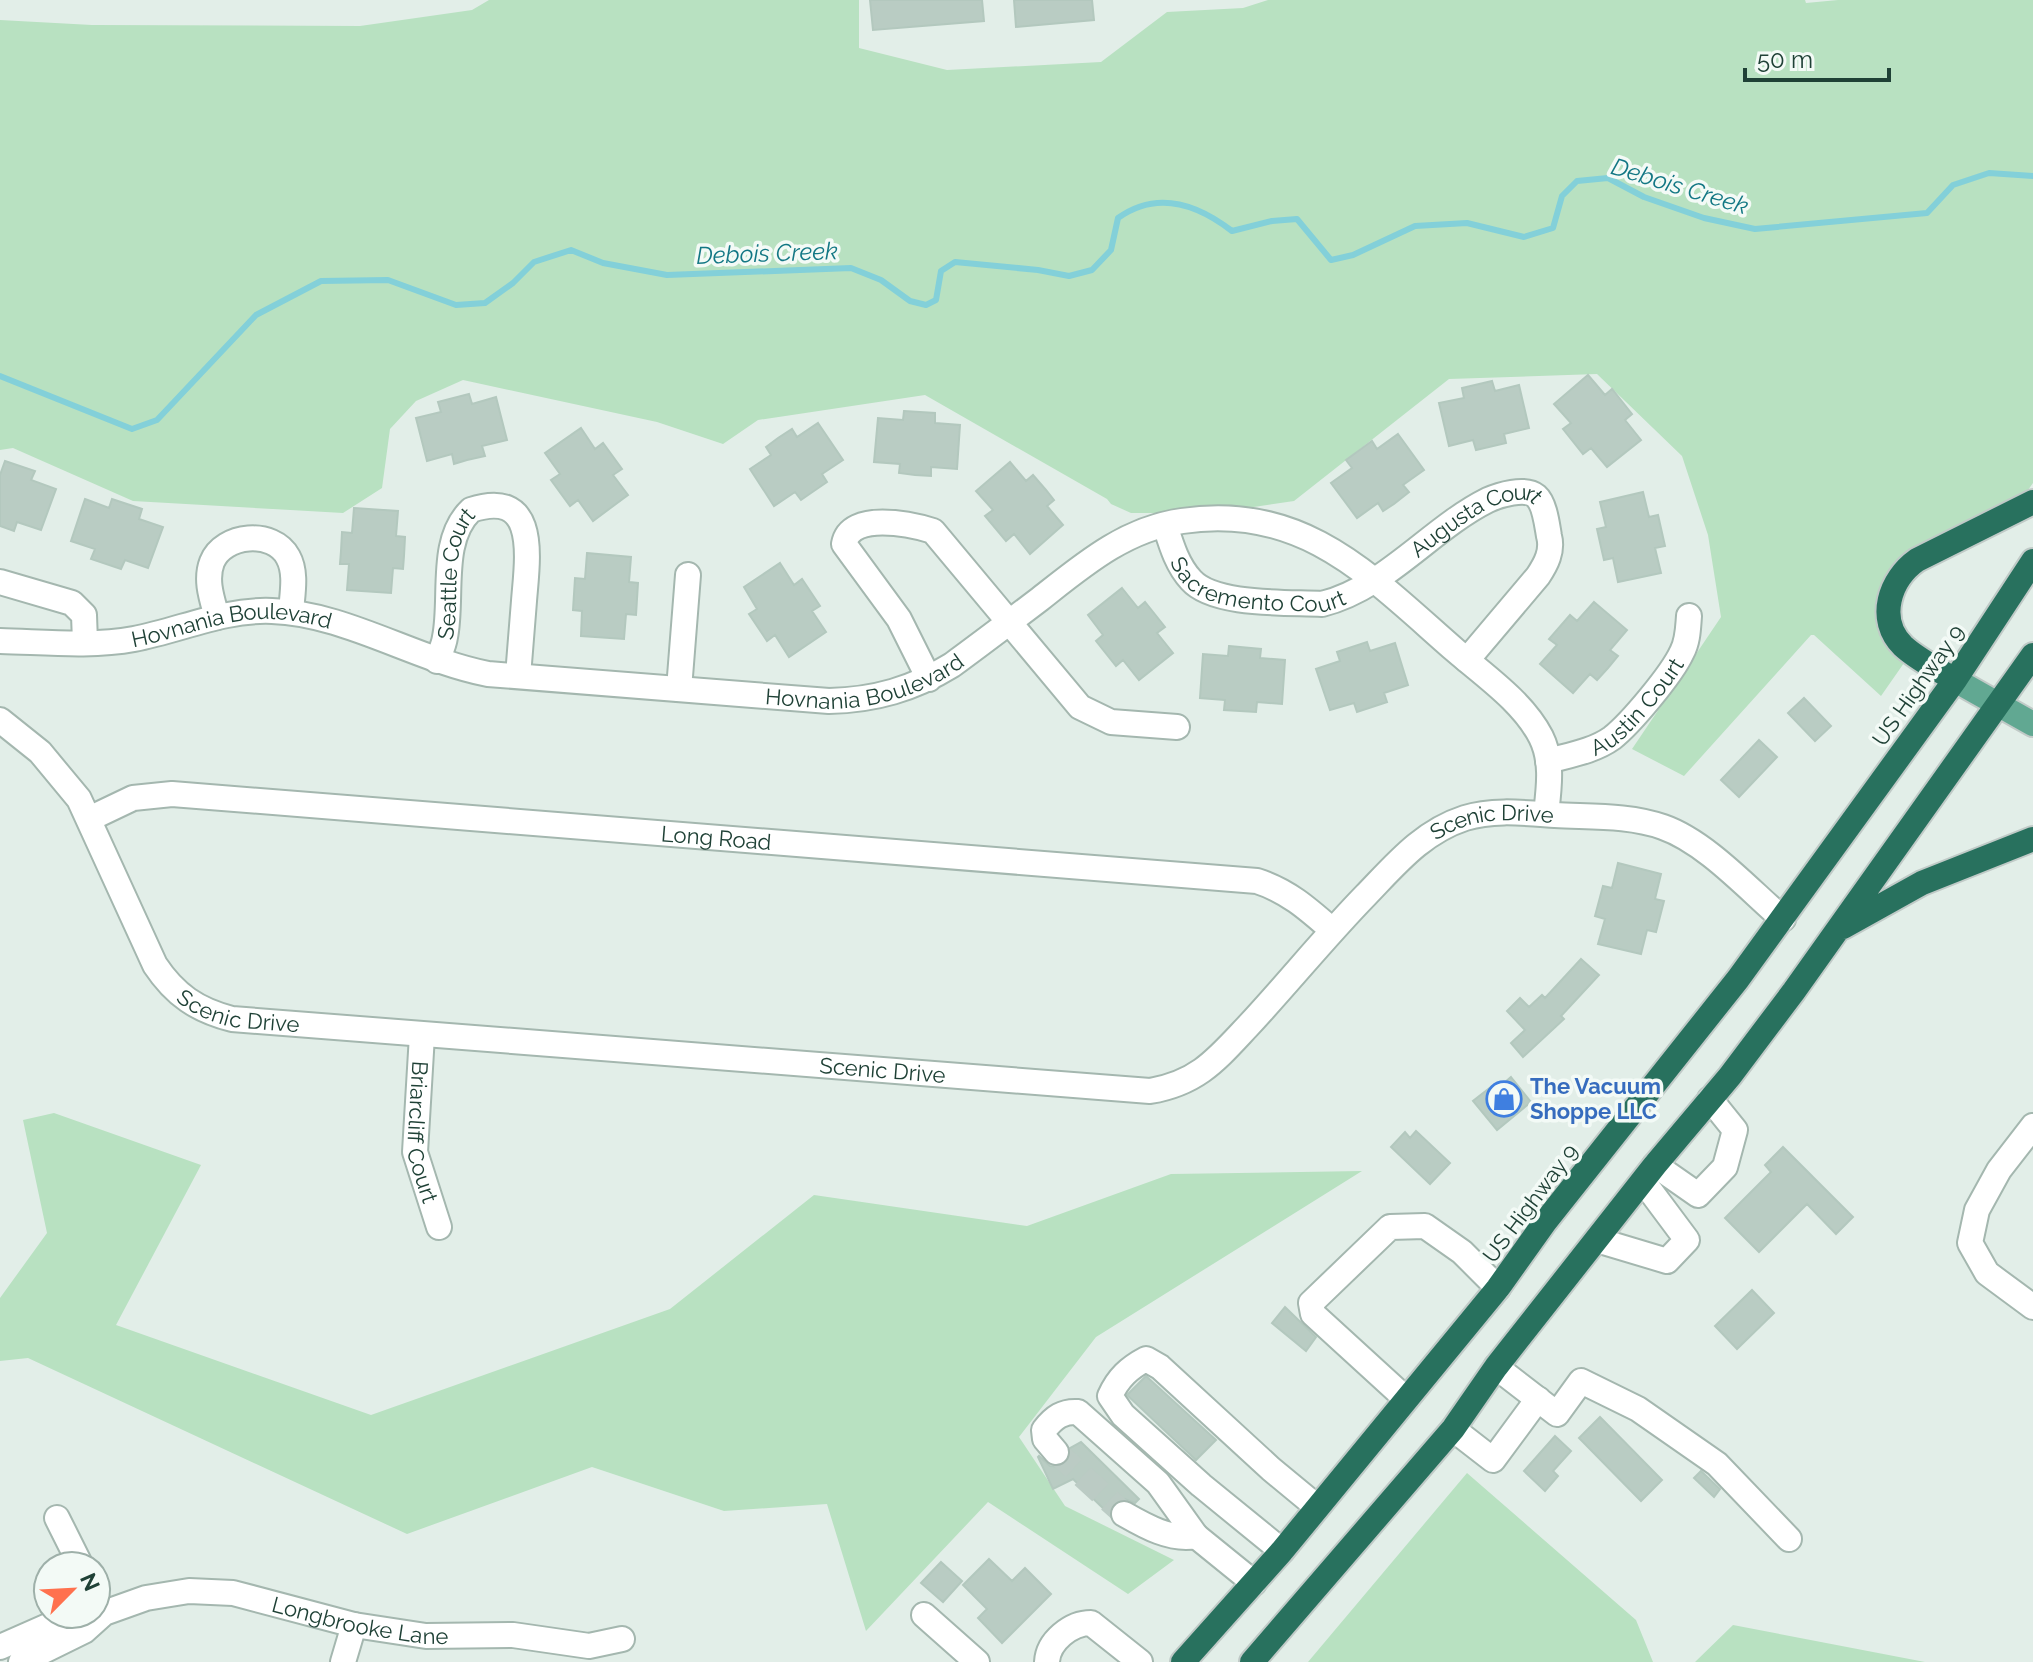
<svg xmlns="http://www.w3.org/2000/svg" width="2033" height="1662" viewBox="0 0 2033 1662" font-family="Raleway,sans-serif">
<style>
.green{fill:#b8e1c1}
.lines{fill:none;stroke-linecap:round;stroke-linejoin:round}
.stream{stroke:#83d0d9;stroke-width:6}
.building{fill:#b9ccc3;stroke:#b3c8be;stroke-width:2}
.minor-tunnel{stroke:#bbcbc4;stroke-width:24;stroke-dasharray:24 12;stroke-linecap:butt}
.minor-casing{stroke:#a4b7af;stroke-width:28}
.major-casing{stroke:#c0cac7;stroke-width:28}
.highway-casing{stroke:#c0cac7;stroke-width:28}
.minor{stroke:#fff;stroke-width:24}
.major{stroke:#61a892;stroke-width:24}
.highway{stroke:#28715e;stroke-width:24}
.labels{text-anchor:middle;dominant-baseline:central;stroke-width:7;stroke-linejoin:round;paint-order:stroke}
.street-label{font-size:22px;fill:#1f4136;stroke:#f3faf6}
.shop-label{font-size:22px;font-weight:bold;fill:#366cbe;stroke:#f3faf6;text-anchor:start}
.water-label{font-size:24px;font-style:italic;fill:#127784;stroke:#f3faf6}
</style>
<rect width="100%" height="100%" fill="#e2eee8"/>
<path class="green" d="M489,0h370v48l88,22 154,-8 66,-50 76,-4 25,-8h537l1,3 32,-3h195v483l-5,7 -125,65 -13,16 -9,61 23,31 -23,33 -67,-61h-3l-127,141 -52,-27 89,-132 -13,-82 -26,-79 -85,-82 -148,5 -155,122 -80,12h-83l-20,-9 -4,-5 -182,-104 -167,25 -35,24 -66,-22 -194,-42 -47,21 -26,28 -8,59 -39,25 -210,-12 -120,-53 -13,2v-430l92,5 268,1 112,-16z
M54,1113l147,52 -85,160 255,90 299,-106 144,-114 213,31 144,-52 191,-3 -266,166 -77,100 46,69 109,54 -46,34 -140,-92 -122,129 -39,-127 -103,7 -132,-44 -185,67 -379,-176 -28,3v-63l47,-65 -24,-113z
M1467,1473l169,147 17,42h-345z
M1733,1625l192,37h-230z"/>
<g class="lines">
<path class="stream" d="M0,376l132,53 25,-9 99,-105 65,-34 67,-1 68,25 29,-2 28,-20 21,-21 37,-12 32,13 64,12 184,-7 30,12 29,21 16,4 10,-5 5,-29 14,-9 83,8 31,6 23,-6 19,-20 7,-32c39,-28 79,-14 114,13l40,-10 25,-2 34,41 22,-5 62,-29 52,-3 57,14 29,-9 9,-32 15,-15 31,-3 36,19 60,21 51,11 172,-16 26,-28 36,-12 44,3"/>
</g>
<path class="building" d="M870,0h112l2,21 -111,9z
M1014,0h78l2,20 -78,7z
M1588,375l17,20 7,-6 20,25 -7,6 16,20 -34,27 -16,-19 -8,6 -20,-25 8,-6 -17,-19z
M1492,381l3,10 24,-6 10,43 -25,6 2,9 -30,7 -3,-10 -24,6 -10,-43 25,-5 -2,-10z
M469,394l3,10 24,-7 11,43 -25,6 3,10 -18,4 -13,4 -2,-10 -25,7 -11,-43 25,-6 -3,-10z
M904,411l31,2v10l25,2 -3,44 -26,-2v9l-16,-1 -16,-2 1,-9 -26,-2 4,-44 25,2z
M818,423l25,37 -21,14 5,8 -16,11 -10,7 -6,-8 -21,14 -24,-37 21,-14 -5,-8 12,-9 14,-9 5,8z
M581,428l14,21 8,-6 19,26 -9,6 15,20 -35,26 -15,-21 -8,6 -19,-26 9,-6 -15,-21z
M1398,434l26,36 -21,15 6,7 -15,12 -11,7 -5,-8 -21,15 -26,-35 21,-15 -6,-8 15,-11 11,-8 5,8z
M5,461l30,10 -4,9 25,9 -15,41 -24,-8 -3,9 -14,-5v-51z
M1010,462l16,19 7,-6 13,15 8,10 -7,6 16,19 -33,29 -16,-20 -8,7 -21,-25 8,-6 -17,-19z
M1643,492l6,25 9,-2 7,31 -10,2 6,25 -43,9 -5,-24 -9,2 -3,-13 -4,-18 9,-2 -6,-25z
M85,499l24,9 3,-9 30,10 -3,10 24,8 -15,41 -23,-8 -4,9 -30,-10 4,-10 -24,-8z
M354,508l44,3 -2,25 9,1 -1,19 -1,13 -10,-1 -2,25 -44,-3 2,-26h-9l1,-13 1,-19 10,1z
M587,553l44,4 -2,25 9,1 -2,32 -10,-1 -2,25 -43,-3 1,-25 -9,-1 2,-32 10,1z
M780,563l14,22 8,-6 18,27 -8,5 14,21 -37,25 -14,-22 -8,6 -18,-27 8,-5 -13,-22z
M1122,588l16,20 7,-6 20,25 -8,6 16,20 -34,27 -16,-20 -7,6 -20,-25 7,-6 -15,-20z
M1594,602l33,28 -17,20 8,6 -10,12 -11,12 -7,-6 -17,19 -33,-29 17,-19 -8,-6 21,-24 7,6z
M1367,642l3,9 25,-8 13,42 -24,8 3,9 -30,10 -3,-9 -24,7 -14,-41 24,-8 -3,-9z
M1229,646l32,3 -1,9 25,2 -3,44 -25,-2 -1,10 -32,-2 1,-10 -25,-2 3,-44 25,2z
M1804,698l27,28 -16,15 -27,-28z
M1759,740l18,17 -38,40 -18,-17z
M1618,863l43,11 -6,25 9,2 -8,31 -9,-2 -6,24 -43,-10 7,-25 -10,-3 8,-30 9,2z
M1581,959l18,16 -38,41 3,3 -41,38 -12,-14 14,-13 -18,-19 13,-13 9,9 13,-12 3,3z
M1511,1077l20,25 -34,28 -24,-29 19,-15 4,4z
M1416,1131l34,32 -20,21 -39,-37 14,-15 5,6z
M1783,1147l70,70 -17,17 -29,-30 -48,48 -34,-34 46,-46 -6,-7z
M1752,1290l22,23 -37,36 -22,-23z
M1285,1307l31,30 -10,14 -34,-28z
M1146,1376l70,64 -20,20 -69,-65z
M1600,1417l62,63 -21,21 -62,-63z
M1555,1436l16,15 -18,20 5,5 -13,15 -21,-20z
M1081,1442l58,57 -4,4 -10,-4 -8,2 -6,5 -2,8 -36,-35 -20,10 -15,-32 1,-1 11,10 9,1 11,-9v-10z
M1701,1471l19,18 -6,8 -20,-19z
M989,1559l23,22 13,-13 26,26 -49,49 -24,-25 9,-9 -24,-24z
M941,1562l21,19 -19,21 -22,-19z"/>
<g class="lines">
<path class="minor-tunnel" d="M1056,1452l68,62"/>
<defs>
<g id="minor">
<path id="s1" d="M1165,525c6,19 12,40 26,55 23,26 97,22 131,24 64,-16 108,-75 166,-104 11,-5 37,-13 48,-4 9,8 11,29 13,40 4,15 -3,28 -11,40l-71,84"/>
<path d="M0,582l72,21 12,12 1,27"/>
<path d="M217,617c-5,-18 -12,-37 -5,-55 11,-28 61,-33 76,-5 9,16 4,38 3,55"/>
<path id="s2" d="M0,641c44,1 91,6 134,-2 47,-9 90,-30 138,-28 72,2 144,49 216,63l341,27c46,-1 84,-12 123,-36 30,-22 59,-44 88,-66 43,-34 85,-70 142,-78 122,-19 190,57 274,130 29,25 67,51 85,86 12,24 8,51 5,77"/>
<path id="s3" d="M437,661c3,-8 7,-16 8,-24 8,-39 -6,-97 26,-127 69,-23 56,51 53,91 -2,25 -4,50 -6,75"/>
<path d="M929,679l-30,-60 -55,-75c6,-33 67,-20 89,-13l147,176 31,15 66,5"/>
<path d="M679,689l9,-114"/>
<path id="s4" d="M0,720l40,32 39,47 76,166c20,30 42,45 77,54l918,72c48,-8 67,-32 98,-65 40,-43 77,-89 118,-131 30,-31 56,-63 99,-77 28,-9 61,-5 90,-3 35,2 75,0 108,12 43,15 86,63 120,92"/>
<path id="s5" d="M1548,761c22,-6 46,-10 64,-23 19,-15 60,-64 70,-86 6,-11 6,-24 7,-36"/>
<path id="s6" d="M89,819l44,-21 39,-4 1085,87c31,10 51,28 75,49"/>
<path id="s7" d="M422,1035l-7,117 24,75"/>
<path d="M2033,1126l-34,44 -22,40 -7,33 17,30 46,34"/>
<path d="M1655,1165l43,30 27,-28 10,-37 -25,-31"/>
<path d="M1597,1240l70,21 20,-21 -44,-59"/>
<path d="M1496,1367l61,47 24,-33 57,28 79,55 72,75"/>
<path d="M1406,1399l-93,-85 -2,-11 79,-76 35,-1 37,26 36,36"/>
<path d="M1453,1429l40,31 45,-61"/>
<path d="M1056,1452l-11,-13 -1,-9c10,-13 19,-19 34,-18l80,71 38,53c-25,5 -51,-10 -72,-22"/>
<path d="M57,1518l24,48"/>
<path d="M1196,1536l58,47"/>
<path d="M1282,1551l-81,-66 -78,-70 -13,-19c8,-18 19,-28 36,-37l14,8 111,102 46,38"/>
<path d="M924,1615l53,47"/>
<path d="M0,1647l75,-33"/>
<path id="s8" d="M21,1662l63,-31 20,-18 42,-15 43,-7 44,2 121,32 72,11 87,-1 76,11 33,-7"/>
<path d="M343,1662l11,-37"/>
<path d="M1047,1662c1,-21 24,-39 44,-39l49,39"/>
</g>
<path id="major" d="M1955,680l78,44"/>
<path id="highway" d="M1955,680c-17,-11 -37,-20 -52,-34 -27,-27 -13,-67 14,-86l116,-58
M1843,927l79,-44 111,-44
M1183,1662l99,-111 216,-263 47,-66 193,-243 217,-299 78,-119
M1252,1662l201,-233 43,-62 159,-202 75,-89 64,-85 239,-336"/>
</defs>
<use href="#minor" class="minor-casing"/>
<use href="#major" class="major-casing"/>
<use href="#highway" class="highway-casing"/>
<use href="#minor" class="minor"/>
<use href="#major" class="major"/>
<use href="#highway" class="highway"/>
</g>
<defs>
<symbol id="shop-ring" viewBox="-11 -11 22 22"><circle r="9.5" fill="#f3faf6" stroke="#3f7fe0" stroke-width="1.5"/><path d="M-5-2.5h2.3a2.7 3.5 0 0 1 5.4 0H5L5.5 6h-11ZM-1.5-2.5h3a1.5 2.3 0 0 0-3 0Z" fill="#3f7fe0"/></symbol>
</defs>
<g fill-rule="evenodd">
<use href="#shop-ring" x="1484" y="1079" width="40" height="40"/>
</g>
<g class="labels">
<g class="street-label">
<text stroke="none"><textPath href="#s1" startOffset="376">Augusta Court</textPath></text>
<text stroke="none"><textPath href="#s1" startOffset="128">Sacremento Court</textPath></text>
<text stroke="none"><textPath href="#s3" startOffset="90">Seattle Court</textPath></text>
<text stroke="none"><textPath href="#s2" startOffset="234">Hovnania Boulevard</textPath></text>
<text stroke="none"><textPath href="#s2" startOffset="882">Hovnania Boulevard</textPath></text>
<text transform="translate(1918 685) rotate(-55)">US Highway 9</text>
<text stroke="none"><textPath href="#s5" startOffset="108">Austin Court</textPath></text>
<text stroke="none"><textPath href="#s4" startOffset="1762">Scenic Drive</textPath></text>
<text stroke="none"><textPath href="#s6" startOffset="634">Long Road</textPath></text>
<text stroke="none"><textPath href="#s4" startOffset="396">Scenic Drive</textPath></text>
<text stroke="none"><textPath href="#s4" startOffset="1044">Scenic Drive</textPath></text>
<text stroke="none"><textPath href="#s7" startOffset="98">Briarcliff Court</textPath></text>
<text transform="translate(1530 1203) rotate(-53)">US Highway 9</text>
<text stroke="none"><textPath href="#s8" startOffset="360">Longbrooke Lane</textPath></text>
</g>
<g class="shop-label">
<text x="1530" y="1086">The Vacuum<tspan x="1530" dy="25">Shoppe LLC</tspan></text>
</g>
<g class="water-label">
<text transform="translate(1680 186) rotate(17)">Debois Creek</text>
<text transform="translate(767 253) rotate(-2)">Debois Creek</text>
</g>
</g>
<g transform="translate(72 1590) rotate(66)"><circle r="38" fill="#f3faf6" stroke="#9eb0a9" stroke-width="2"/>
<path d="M0-6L14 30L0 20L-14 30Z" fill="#ff714e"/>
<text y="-12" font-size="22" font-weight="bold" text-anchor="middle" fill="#1f4136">N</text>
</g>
<path d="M1745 68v12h144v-12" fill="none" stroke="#1f4136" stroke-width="4"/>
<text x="1757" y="68" font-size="24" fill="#1f4136" stroke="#f3faf6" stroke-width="6" paint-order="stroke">50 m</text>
</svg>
